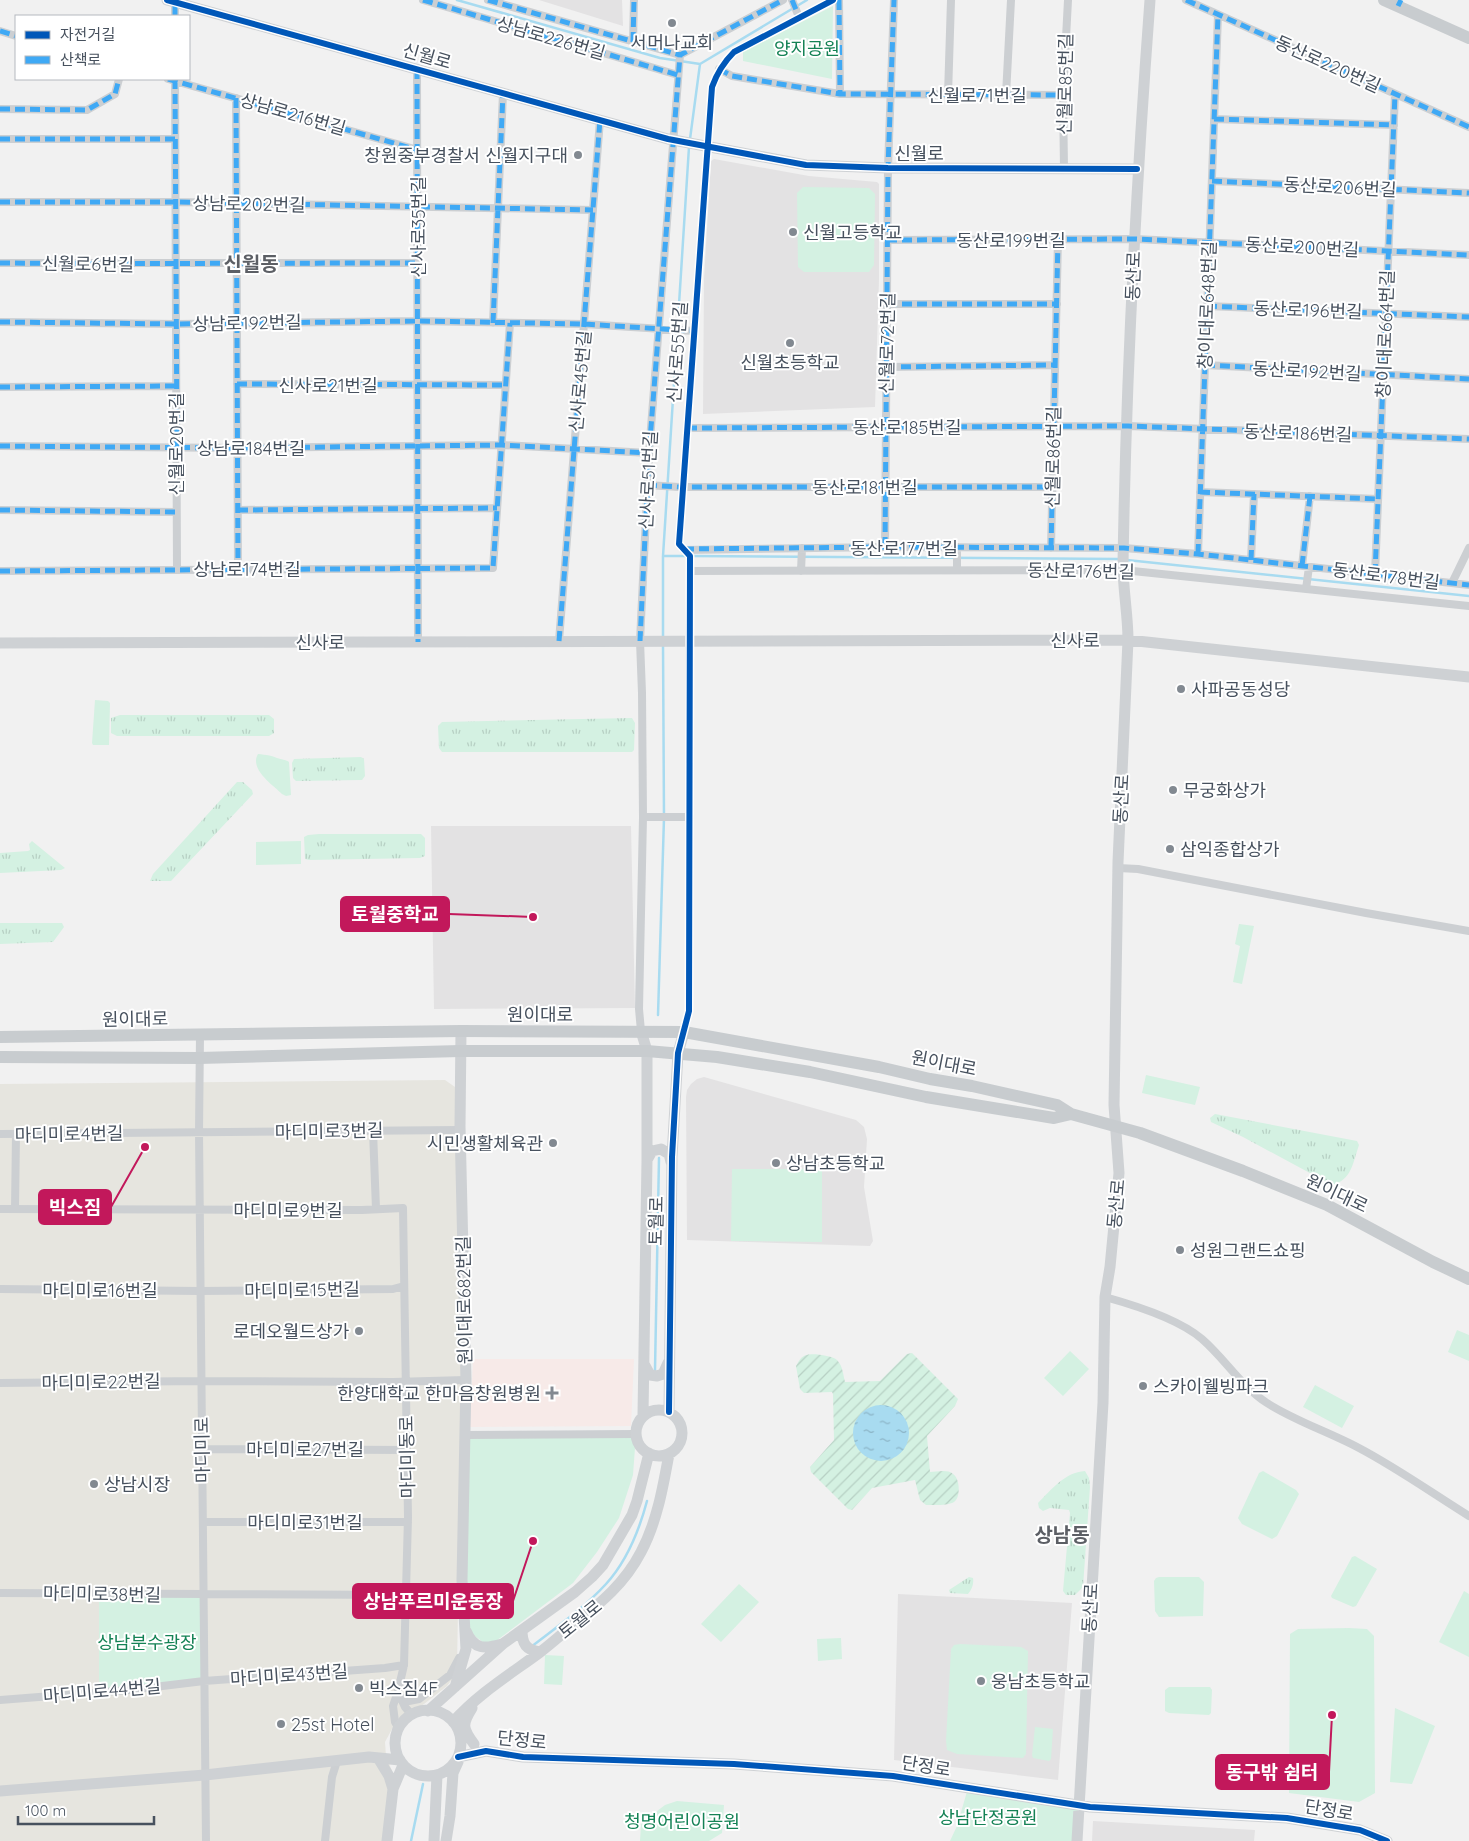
<svg xmlns="http://www.w3.org/2000/svg" width="1469" height="1841" viewBox="0 0 1469 1841" font-family="Quicksand,'Noto Sans KR',sans-serif">
<style>
.commercial{fill:#e6e5df}
.education{fill:#e3e2e3}
.medical{fill:#f7eae8}
.grass{fill:url(#grass-tufts)}
.park{fill:#d4f1e2}
.garden{fill:url(#garden-furrows)}
.water{fill:url(#water-ripples)}
.lines{fill:none;stroke-linecap:round;stroke-linejoin:round}
.stream{stroke:#a8dbf0;stroke-width:2.5}
.street{stroke:#cccfd2;stroke-width:8}
.secondary{stroke:#ced1d4;stroke-width:11}
.primary{stroke:#c8cccf;stroke-width:12}
.quiet{stroke:#3fa9f5;stroke-width:5;stroke-dasharray:10 5;stroke-linecap:butt}
.cycleway-casing{stroke:#fff;stroke-width:9}
.cycleway{stroke:#0057b8;stroke-width:6}
.poi-dot{fill:#828991;stroke:#fff;stroke-width:2}
.labels{text-anchor:middle;dominant-baseline:central;stroke-width:4;stroke-linejoin:round;paint-order:stroke}
.street-label{font-size:18px;fill:#47515e;stroke:#fff}
.poi-label{font-size:18px;fill:#47515e;stroke:#fff;text-anchor:start}
.park-label{font-size:18px;fill:#148255;stroke:#fff}
.quarter-label{font-size:20px;font-weight:bold;fill:#5c5f65;stroke:#fff}
.leader{fill:none;stroke:#c2185b;stroke-width:2}
.callout-dot{fill:#c2185b;stroke:#fff;stroke-width:2}
.callout{fill:#c2185b;stroke:#c2185b;stroke-width:2}
.callout-label{font-size:19px;text-anchor:middle;font-weight:bold;fill:#fff}
</style>
<defs>
<pattern id="grass-tufts" width="24" height="20" patternUnits="userSpaceOnUse" patternTransform="scale(1.25)"><rect width="24" height="20" fill="#d4f1e2"/><path d="M3 7l-1-3M5 7V3M7 7l1-3M15 17l-1-3M17 17v-4M19 17l1-3" fill="none" stroke="#b7d0c4"/></pattern>
<pattern id="garden-furrows" width="10" height="10" patternUnits="userSpaceOnUse" patternTransform="scale(1.25)"><rect width="10" height="10" fill="#d4f1e2"/><path d="M-1 1l2-2M0 10L10 0M9 11l2-2" fill="none" stroke="#b7d0c4"/></pattern>
<pattern id="water-ripples" width="26" height="14" patternUnits="userSpaceOnUse" patternTransform="scale(1.25)"><rect width="26" height="14" fill="#a8dbf0"/><path d="M2 4q2-2 4 0t4 0M15 11q2-2 4 0t4 0" fill="none" stroke="#8bb4c6"/></pattern>
</defs>
<rect width="100%" height="100%" fill="#f1f1f1"/>
<path class="commercial" d="M445,1080l10,7 7,298 -5,282 -1,7 -9,12 -55,43 -7,13 1,14 6,15 -9,70h-383v-757z"/>
<path class="education" d="M539,0h83l1,26z
M714,159l95,17 68,6 2,2v95l-4,128 -172,7 1,-135 7,-118z
M431,826h200l4,182 -201,1z
M704,1077l152,43 8,7 3,12 -3,48 9,54 -3,5 -183,-6 -1,-143 1,-7 4,-6 6,-5z
M898,1594l174,9 -14,177 -164,-20z
M1093,1821l162,9 -1,11h-162z"/>
<path class="medical" d="M473,1359h161l-3,67 -161,1z"/>
<path class="grass" d="M120,715h149l5,4v14l-5,3h-152l-6,-3v-15z
M632,718l3,5 -1,27 -2,2h-190l-3,-4 -1,-22 4,-4z
M361,757l3,2 1,17 -3,4 -66,1 -3,-3 -1,-15 2,-4z
M237,782h6l9,8 1,4 -82,87h-21l3,-7z
M319,834h102l4,4v18l-5,2 -111,2 -4,-1 -1,-22 4,-2z
M32,841l33,27 -4,2 -61,3v-20l28,-2 2,-1 -1,-6z
M0,923h62l2,4 -11,15 -53,2z
M1215,1114l142,27 2,4c-6,17 -7,35 -27,40l-89,-48 -32,-15 -1,-4z
M1085,1471l4,7 1,9 -7,100 -8,8h-9l-3,-4 7,-78 -1,-3 -19,-2 -7,3 -4,-3 -1,-5c13,-13 27,-31 47,-32z
M969,1577l4,1c1,6 -1,11 -5,16l-18,-1 -1,-3z"/>
<path class="park" d="M833,6l-1,73 -89,-18v-9z
M803,187l66,1 6,6 -1,71 -5,7h-65l-6,-5 -1,-74z
M95,700l13,1 2,2 -1,42h-16l-1,-2z
M258,754c9,1 12,1 19,4 5,2 8,1 12,4l2,33 -5,1 -4,-2c-9,-9 -33,-25 -24,-40z
M301,841v23l-45,1v-23z
M1239,924l15,2 -12,58 -9,-2 7,-36 -5,-2z
M1146,1075l54,12 -5,18 -53,-12z
M732,1169h90v73l-91,-1z
M1457,1330l12,5v26l-21,-9z
M1070,1351l19,18 -26,27 -19,-18z
M1315,1385l39,21 -12,22 -39,-21z
M636,1434l-3,41 -14,43 -22,34 -24,31 -77,58 -12,2 -17,-13 -2,-195z
M1263,1471l33,19 3,4 -22,42 -5,3 -30,-15 -4,-6 21,-45z
M1355,1556l22,13 -21,37 -3,1 -21,-9 -1,-2 21,-39z
M1159,1577h40l5,5 -1,34 -44,1 -4,-6 -1,-30 2,-3z
M739,1584l20,18 -38,40 -20,-18z
M1464,1591l5,3v63l-30,-15z
M99,1594l104,1 1,86 -105,11z
M1349,1628l18,1 7,7 1,157 -16,9 -70,-9 1,-159 8,-5z
M841,1638l1,21 -24,2 -1,-22z
M960,1644l61,3 7,4 -2,103 -3,4 -66,-4 -10,-4 -1,-9 5,-92 3,-4z
M545,1655l19,1 -2,29 -18,-1z
M1169,1687h41l2,3 -1,23 -2,2 -40,-2 -4,-2v-21z
M1395,1708l40,18 -23,58 -22,-2z
M1035,1727l18,2 -2,30 -2,2 -16,-3 -1,-3z
M968,1788l110,17 -1,36h-127l7,-15z
M677,1801l47,4 -2,28 -13,8h-69l1,-17 3,-3 21,-16z"/>
<path class="garden" d="M912,1353l46,46 -3,7 -28,30 3,36c6,0 18,-3 23,2 7,4 8,24 1,28 -7,4 -20,3 -28,3l-6,-5 -5,-20 -43,8 -20,22 -4,-1 -37,-37 -1,-5 24,-27 -1,-46 -1,-2 -28,1 -4,-4 -4,-23c3,-5 5,-10 11,-11 6,-2 26,1 30,5 6,6 6,15 8,22l35,-1 27,-27z"/>
<path class="water" d="M853 1433a28 28 0 1 1 56 0a28 28 0 1 1-56 0Z"/>
<g class="lines">
<path class="stream" d="M457,0l203,58 40,6
M690,139l10,-75 107,-64
M663,556h24
M692,556l427,3
M1127,560l342,36
M663,639v-83l26,-409
M658,1015l6,-197 -1,-174
M655,1370l4,-212
M531,1647c26,-20 53,-39 75,-63 21,-23 33,-53 41,-83
M411,1841l12,-57"/>
<path class="street" d="M423,0l255,75
M488,0l192,55
M792,0l7,17
M839,0l1,94
M1186,0l283,127
M175,16v-14
M0,31l16,5
M633,42l1,-42
M417,69l1,573
M719,69l13,7 108,18 223,1
M168,79l250,71
M175,79l2,491
M948,95l3,-95
M1006,95l5,-95
M236,98l2,471
M0,109l87,1 28,-16 4,-15
M1214,119l180,6
M0,139h175
M1064,169l-1,-74 5,-95
M1212,181l257,12
M0,202h175l418,8
M887,240l248,-1 334,16
M0,263c139,1 278,0 418,0
M887,304h170
M1207,306l262,11
M0,322l177,2 241,-3 166,3 110,7
M493,323l10,-230
M1205,365l264,14
M886,367l169,-2
M237,384l268,1
M0,387l175,-1
M687,428l441,-2 341,13
M0,446l238,2 264,-3 147,8
M647,485l32,2h373
M1200,492l178,7
M0,510l176,2
M238,510l259,-2
M885,547l3,-379 6,-168
M957,547v23
M1051,548l7,-309
M684,550l201,-3 239,1 74,6 271,31
M1198,554l20,-539
M1251,560l3,-66
M1302,566l8,-70
M0,571l493,-3 17,-245
M690,571l433,-1 346,36
M801,571l1,-23
M1375,574l20,-480
M1452,583l17,-35
M1306,589l3,-22
M559,641l41,-521
M643,817h47
M1118,868l20,1 228,44 103,18
M641,1031l-2,-22 4,-192 -1,-124 -2,-52 9,-188 31,-398 103,-55
M684,1032l5,-21c1,-118 0,-235 0,-353 0,-34 2,-68 1,-102l-11,-12 33,-457c5,-14 11,-24 22,-35l99,-52
M200,1035l-1,97 7,709
M373,1131l3,78
M0,1134l460,-4
M0,1209l362,1 41,-2 5,309 -4,148 -6,26 -5,15 2,16 4,7
M15,1209l1,-75
M0,1289l200,2 193,-2 11,-3
M1105,1297c29,8 75,23 97,42 23,20 39,47 65,64 28,18 62,29 92,45 38,20 73,45 110,68
M0,1383l201,-2 192,1 73,-2
M465,1435l171,-1
M202,1449l205,1
M203,1522h205
M0,1593l405,2
M400,1696l5,11 7,8
M400,1697l9,4 10,-2 31,-24 9,-17
M0,1700l129,-10 75,-9 181,-13 19,-3
M325,1841l7,-64 5,-16"/>
<path class="secondary" d="M167,0l501,139 138,26 82,3 249,1
M0,643l1128,-3 341,37
M641,1031l6,20v109l-4,255
M647,1160l5,-9 9,-2 8,5 2,8
M644,1364l6,11 7,1 6,-2 5,-11
M636 1433a23 23 0 1 1 46 0a23 23 0 1 1-46 0Z
M669,1412l3,-255 6,-104 6,-21
M522,1630c0,14 4,20 18,22
M466,1631c8,19 19,18 36,13
M455,1687l11,-38 -4,-69 4,-200 -6,-254 1,-95
M472,1708c-10,16 -10,20 2,36
M395 1743a33 33 0 1 1 66 0a33 33 0 1 1-66 0Z
M428,1711l76,-68 71,-51 17,-15 11,-12 29,-50 5,-14 12,-48
M453,1722c25,-28 56,-47 86,-69 12,-9 23,-19 35,-29 27,-21 51,-41 67,-72 16,-30 22,-65 28,-98
M458,1757l28,-6 37,6 211,7 159,12 197,31 197,11 73,12 27,11
M378,1758l11,18 4,13
M0,1791l205,-16 164,-18 31,3
M387,1841l6,-52 10,-24
M434,1841l3,-66
M446,1841l4,-25 3,-43 5,-11
M1077,1841l26,-438 2,-106 5,-30 9,-94 -5,-68 4,-243 10,-222c0,-25 -5,-50 -5,-75 3,-189 13,-377 27,-565"/>
<path class="primary" d="M1384,0l85,38
M0,1037l461,-6 223,1 195,35 51,12 42,7 85,19 14,9 69,19 103,38 84,34 106,57 36,17
M0,1057l199,1 261,-7h187l70,6 93,15 116,25 128,21 17,-4"/>
<path class="quiet" d="M423,0l255,75
M488,0l192,55
M792,0l7,17
M839,0l1,94
M1186,0l283,127
M1398,6l3,-6
M175,16v-14
M0,31l16,5
M633,42l1,-42
M417,69l1,573
M719,69l13,7 108,18 223,1
M168,79l250,71
M175,79l2,369
M236,98l2,471
M0,109l87,1 28,-16 4,-15
M1214,119l180,6
M0,139h175
M1212,181l257,12
M0,202h175l418,8
M887,240l248,-1 334,16
M0,263c139,1 278,0 418,0
M887,304h170
M1207,306l262,11
M0,322l177,2 241,-3 166,3 110,7
M493,323l10,-230
M1205,365l264,14
M886,367l169,-2
M237,384l268,1
M0,387l175,-1
M687,428l441,-2 341,13
M0,446l238,2 264,-3 147,8
M647,485l32,2h373
M1200,492l178,7
M0,510l176,2
M238,510l259,-2
M885,547l3,-379 6,-168
M1051,548l7,-309
M684,549l201,-2 239,1 74,6 271,31
M1198,554l20,-539
M1251,560l3,-66
M1302,566l8,-70
M0,571l493,-3 17,-245
M1375,574l20,-480
M559,641l41,-521
M640,641l9,-188 31,-398 103,-55"/>
<defs>
<path id="cycleway" d="M167,0l501,139 138,26 82,3 249,1
M669,1412l3,-255 6,-104 11,-42 1,-455 -11,-12 33,-457c5,-14 11,-24 22,-35l99,-52
M458,1757l28,-6 37,6 211,7 159,12 197,31 197,11 73,12 27,11"/>
</defs>
<use href="#cycleway" class="cycleway-casing"/>
<use href="#cycleway" class="cycleway"/>
</g>
<g class="poi-dot">
<circle cx="672" cy="23" r="5"/>
<circle cx="578" cy="155" r="5"/>
<circle cx="793" cy="232" r="5"/>
<circle cx="790" cy="343" r="5"/>
<circle cx="1181" cy="689" r="5"/>
<circle cx="1173" cy="790" r="5"/>
<circle cx="1170" cy="849" r="5"/>
<circle cx="553" cy="1143" r="5"/>
<circle cx="776" cy="1163" r="5"/>
<circle cx="1180" cy="1250" r="5"/>
<circle cx="359" cy="1331" r="5"/>
<circle cx="1143" cy="1386" r="5"/>
<path d="M549.5 1385.5h5v5h5v5h-5v5h-5v-5h-5v-5h5z"/>
<circle cx="94" cy="1484" r="5"/>
<circle cx="981" cy="1681" r="5"/>
<circle cx="359" cy="1688" r="5"/>
<circle cx="281" cy="1724" r="5"/>
</g>
<g class="labels">
<g class="street-label">
<text transform="translate(551 38) rotate(16)">상남로226번길</text>
<text transform="translate(427 56) rotate(16)">신월로</text>
<text transform="translate(1328 64) rotate(24)">동산로220번길</text>
<text transform="translate(1065 84) rotate(-89)">신월로85번길</text>
<text x="977" y="95">신월로71번길</text>
<text transform="translate(293 114) rotate(16)">상남로216번길</text>
<text x="919" y="153">신월로</text>
<text transform="translate(1340 187) rotate(3)">동산로206번길</text>
<text transform="translate(249 204) rotate(1)">상남로202번길</text>
<text transform="translate(418 227) rotate(-90)">신사로35번길</text>
<text x="1011" y="240">동산로199번길</text>
<text transform="translate(1302 247) rotate(3)">동산로200번길</text>
<text transform="translate(88 264) rotate(1)">신월로6번길</text>
<text transform="translate(1133 276) rotate(-88)">동산로</text>
<text transform="translate(1207 305) rotate(-88)">창이대로648번길</text>
<text transform="translate(1308 310) rotate(2)">동산로196번길</text>
<text transform="translate(247 323) rotate(-1)">상남로192번길</text>
<text transform="translate(1385 334) rotate(-88)">창이대로664번길</text>
<text transform="translate(887 343) rotate(-89)">신월로72번길</text>
<text transform="translate(677 352) rotate(-86)">신사로55번길</text>
<text transform="translate(1307 371) rotate(3)">동산로192번길</text>
<text transform="translate(580 381) rotate(-85)">신사로45번길</text>
<text x="328" y="385">신사로21번길</text>
<text x="907" y="427">동산로185번길</text>
<text transform="translate(1298 433) rotate(2)">동산로186번길</text>
<text transform="translate(176 444) rotate(-90)">신월로20번길</text>
<text x="251" y="448">상남로184번길</text>
<text transform="translate(1053 457) rotate(-89)">신월로86번길</text>
<text transform="translate(648 480) rotate(-87)">신사로51번길</text>
<text x="865" y="487">동산로181번길</text>
<text x="904" y="548">동산로177번길</text>
<text x="247" y="569">상남로174번길</text>
<text transform="translate(1081 571) rotate(1)">동산로176번길</text>
<text transform="translate(1386 576) rotate(7)">동산로178번길</text>
<text x="1075" y="640">신사로</text>
<text x="320" y="642">신사로</text>
<text transform="translate(1121 799) rotate(-87)">동산로</text>
<text x="540" y="1014">원이대로</text>
<text transform="translate(135 1019) rotate(-1)">원이대로</text>
<text transform="translate(944 1063) rotate(11)">원이대로</text>
<text transform="translate(329 1131) rotate(-1)">마디미로3번길</text>
<text transform="translate(69 1134) rotate(-1)">마디미로4번길</text>
<text transform="translate(1337 1193) rotate(25)">원이대로</text>
<text transform="translate(1116 1204) rotate(-85)">동산로</text>
<text x="288" y="1210">마디미로9번길</text>
<text transform="translate(656 1221) rotate(-89)">토월로</text>
<text x="100" y="1290">마디미로16번길</text>
<text transform="translate(302 1290) rotate(-1)">마디미로15번길</text>
<text transform="translate(464 1300) rotate(-91)">원이대로682번길</text>
<text transform="translate(101 1382) rotate(-1)">마디미로22번길</text>
<text x="305" y="1449">마디미로27번길</text>
<text transform="translate(202 1450) rotate(-91)">마디미로</text>
<text transform="translate(407 1457) rotate(-91)">마디미동로</text>
<text x="305" y="1522">마디미로31번길</text>
<text transform="translate(102 1594) rotate(1)">마디미로38번길</text>
<text transform="translate(1090 1608) rotate(-87)">동산로</text>
<text transform="translate(580 1619) rotate(-39)">토월로</text>
<text transform="translate(289 1675) rotate(-4)">마디미로43번길</text>
<text transform="translate(102 1691) rotate(-5)">마디미로44번길</text>
<text transform="translate(522 1740) rotate(6)">단정로</text>
<text transform="translate(926 1766) rotate(9)">단정로</text>
<text transform="translate(1329 1810) rotate(10)">단정로</text>
</g>
<g class="poi-label">
<text x="672" y="42" text-anchor="middle">서머나교회</text>
<text x="568" y="155" text-anchor="end">창원중부경찰서 신월지구대</text>
<text x="803" y="232">신월고등학교</text>
<text x="790" y="362" text-anchor="middle">신월초등학교</text>
<text x="1191" y="689">사파공동성당</text>
<text x="1183" y="790">무궁화상가</text>
<text x="1180" y="849">삼익종합상가</text>
<text x="543" y="1143" text-anchor="end">시민생활체육관</text>
<text x="786" y="1163">상남초등학교</text>
<text x="1190" y="1250">성원그랜드쇼핑</text>
<text x="349" y="1331" text-anchor="end">로데오월드상가</text>
<text x="1153" y="1386">스카이웰빙파크</text>
<text x="541" y="1393" text-anchor="end">한양대학교 한마음창원병원</text>
<text x="104" y="1484">상남시장</text>
<text x="991" y="1681">웅남초등학교</text>
<text x="369" y="1688">빅스짐4F</text>
<text x="291" y="1724">25st Hotel</text>
</g>
<g class="park-label">
<text x="807" y="48">양지공원</text>
<text x="147" y="1642">상남분수광장</text>
<text x="988" y="1817">상남단정공원</text>
<text x="682" y="1821">청명어린이공원</text>
</g>
<g class="quarter-label">
<text x="251" y="263">신월동</text>
<text x="1062" y="1534">상남동</text>
</g>
</g>
<path class="leader" d="M533 917L449 914M145 1147L111 1207M533 1541L513 1601M1332 1715L1329 1772"/>
<g class="callout-dot">
<circle cx="533" cy="917" r="5"/>
<circle cx="145" cy="1147" r="5"/>
<circle cx="533" cy="1541" r="5"/>
<circle cx="1332" cy="1715" r="5"/>
</g>
<g class="callout">
<rect x="341" y="897" width="108" height="34" rx="5"/>
<rect x="39" y="1190" width="72" height="34" rx="5"/>
<rect x="353" y="1584" width="160" height="34" rx="5"/>
<rect x="1216" y="1755" width="113" height="34" rx="5"/>
</g>
<g class="callout-label">
<text x="395" y="921">토월중학교</text>
<text x="75" y="1214">빅스짐</text>
<text x="433" y="1608">상남푸르미운동장</text>
<text x="1272" y="1779">동구밖 쉼터</text>
</g>
<rect x="15" y="15" width="175" height="65" fill="#ffffff" stroke="#b5b9bf"/>
<rect x="25" y="31" width="25" height="8" fill="#0057b8" stroke="#b5b9bf"/>
<text x="60" y="40" font-size="15" fill="#47515e">자전거길</text>
<rect x="25" y="56" width="25" height="8" fill="#3fa9f5" stroke="#b5b9bf"/>
<text x="60" y="65" font-size="15" fill="#47515e">산책로</text>
<path d="M18 1816v8h136v-8" fill="none" stroke="#47515e" stroke-width="2.5"/>
<text x="25" y="1816" font-size="15" fill="#47515e" stroke="#ffffff" stroke-width="4" paint-order="stroke">100 m</text>
</svg>
